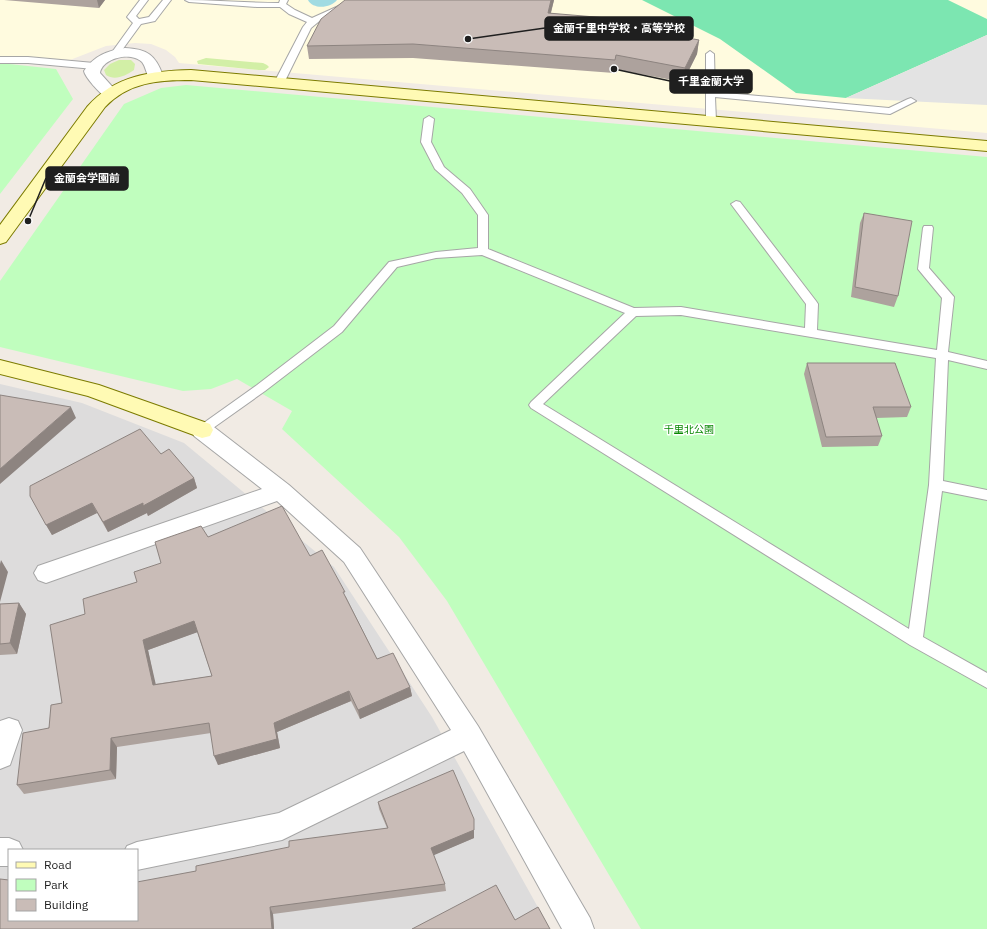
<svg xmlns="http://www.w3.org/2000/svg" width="987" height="929" viewBox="0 0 987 929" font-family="'IBM Plex Sans','Noto Sans JP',sans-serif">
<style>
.residential{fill:#dddcdc;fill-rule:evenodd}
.education{fill:#fffbdf}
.grass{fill:#d2efa6}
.park{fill:#c0febe}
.pitch{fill:#7ce6b1}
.parking{fill:#e3e3e3}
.water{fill:#a1dbe2}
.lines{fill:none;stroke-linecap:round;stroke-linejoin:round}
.lane-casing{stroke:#a6a6a6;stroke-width:2}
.street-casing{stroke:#a6a6a6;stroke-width:2}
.secondary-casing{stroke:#7c7b00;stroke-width:2}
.lane{fill:#fff;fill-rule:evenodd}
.street{fill:#fff;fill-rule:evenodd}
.secondary{fill:#fffab4;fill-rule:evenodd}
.wall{fill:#ada29d;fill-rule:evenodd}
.shaded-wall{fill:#8d8480}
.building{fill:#c9bcb7;stroke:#8d8480;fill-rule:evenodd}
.labels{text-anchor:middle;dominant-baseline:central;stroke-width:3;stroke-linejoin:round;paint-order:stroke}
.park-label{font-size:10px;fill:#078802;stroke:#fff}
.leader{fill:none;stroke:#1f1f1f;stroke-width:1.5}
.callout-dot{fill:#1f1f1f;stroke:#fff;stroke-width:1.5}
.callout{fill:#1f1f1f;stroke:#1f1f1f;stroke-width:1.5}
.callout-label{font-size:11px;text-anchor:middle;font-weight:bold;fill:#fff}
</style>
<rect width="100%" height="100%" fill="#f1ebe4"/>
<path class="residential" d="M0,384l82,19 102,40 150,124 98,150 118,212h-550zM9,850h128v70h-128z"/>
<path class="education" d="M0,0h987v133l-808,-70 -4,-6 -9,-7 -15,-6 -16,-1 -29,3 -36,14 -70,-4z"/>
<path class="grass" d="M206,58l57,5 4,2 2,2 -4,3h-6l-61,-6 -1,-3z
M119,60h12l4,4 -1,6c-9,6 -19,11 -28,5l-2,-5 6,-6z"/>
<path class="park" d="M0,63l56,6 17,30 -73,95z
M186,85l801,72v772h-346l-194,-328 -48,-64 -117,-108 10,-18 -55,-32 -26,10 -28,2 -183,-44v-66l124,-177 37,-16z"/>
<path class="pitch" d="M642,0h306l39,19v16l-141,63 -50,-5 -76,-54z"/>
<path class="parking" d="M987,35v70l-141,-7z"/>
<path class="water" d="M308,0h29c-6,8 -24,10 -29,0z"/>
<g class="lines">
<defs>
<path id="lane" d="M140,0h8l-12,16 3,3 10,-2 14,-17h8l-16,21 -14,3 -24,33h-6l-1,-2 23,-32 -6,-6z
M185,0c31,0 62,3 94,3l1,-3h8l-2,4 9,6 17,8 31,-14h3l4,2 -27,12 -12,10 -27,55 -5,3 -5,-3 29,-56 4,-5 -18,-8 -9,-7h-23l-68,-5z
M710,51l4,3 1,38 174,16 19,-9 3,-1 5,3 -26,13 -175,-17 1,24 -5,3 -5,-3v-67z
M0,57h28l66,6 4,3 -4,3 -66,-6h-28z
M429,116l5,3 -3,23 13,25 26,22 18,26v34l146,59 47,-1 124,21 1,-24 -75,-100 5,-3 4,1 76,99 2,3 -1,26 120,20 5,-52 -24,-29 5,-41 1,-2h8l1,2 -4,40 25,29 -6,55 39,9v8l-39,-9 -5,121 44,9v10l-45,-9 -19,146 64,36v15l-77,-43 -379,-237 -2,-3 2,-3 94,-89 -143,-58 -46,3 -39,9 -55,65 -77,59 -59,42 -4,2 -4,-2 -2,-3 2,-3 59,-42 77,-59 55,-64 47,-10 42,-4v-33l-16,-22 -27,-24 -14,-27 3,-23zM681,315l255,43 -7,127 -20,144 -366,-225 93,-88z"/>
<path id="street" d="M125,48c22,1 31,7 38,28l-3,3 -5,2 -5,-2c-4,-5 -4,-12 -8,-17 -11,-11 -40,-4 -42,11l18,20 -3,3c-3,1 -6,2 -9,1 -6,-3 -21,-20 -22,-26 11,-16 23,-20 41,-23z
M202,422l8,2 79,61 71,63 118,178 112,192 4,11h-32l-98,-178 -182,89 -145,30v-20h-12l2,-4 10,-4 142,-29 172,-83 -107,-168 -67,-61 -231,82 -8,-3 -4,-7 4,-7 224,-77 -68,-53 -3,-6 3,-6z
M9,718l9,3 4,9 -12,35 -10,4v-48z
M0,838h9l10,4 4,8h-14v16h-9z"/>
<path id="secondary" d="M191,70l796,71v10l-796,-71c-33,0 -62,2 -86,27l-99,135 -6,2v-19l87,-118c28,-32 64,-36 104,-37z
M0,360l99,25 111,39 3,6 -3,6 -8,2 -114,-42 -88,-22z"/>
</defs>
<use href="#lane" class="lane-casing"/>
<use href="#street" class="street-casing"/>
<use href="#secondary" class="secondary-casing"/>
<use href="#lane" class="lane"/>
<use href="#street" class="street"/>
<use href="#secondary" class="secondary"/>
</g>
<path class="wall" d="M4,0h101l-6,8z
M554,0l-3,13 148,27 -2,14 -14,28 -69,-13v4l-201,-15 -104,1 -2,-13z
M864,213l34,83 -4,11 -43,-10 9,-74z
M807,363l104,44 -4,10 -31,1 6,18 -4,10 -56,1 -18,-73z
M161,454l33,24 3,10 -49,28 -1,-3 -39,19 -11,-19 -45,22 -22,-39z
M208,537l102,19 36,41 31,62 33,28 2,9 -52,23 -9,-18 -74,31 3,16 -62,17 -7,-32 -94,14 -1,32 -92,15 -7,-9 45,-82 23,-89 52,-32 24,-19zM197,632l15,44 -57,8 -7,-34z
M19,603l7,11 -9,40 -17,1v-51z
M378,802l96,36 -41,17 12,29 1,7 -173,23 1,15h-274l9,-9 187,-49 191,-43 -8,-19z"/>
<path class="shaded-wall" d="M97,0h8l-6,8z
M551,0h3l-7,27 1,-14z
M699,40l-2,14 -14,28 2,-14z
M71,407l5,11 -76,66v-15z
M194,478l3,10 -49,28 -1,-3 -39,19 -5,-10z
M92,503l5,10 -45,22 -6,-10z
M1,560l7,12 -8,30v-38z
M19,603l7,11 -9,40 -7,-11z
M194,621l4,11 -50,18 10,44 -5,-9 -10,-45z
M410,687l2,9 -52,23 -2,-9z
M349,691l2,10 -74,31 3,16 -62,17 -4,-9 60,-33z
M111,738l6,9 -1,32 -6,-9z
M474,819v19l-42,18 -1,-8z
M270,907l3,7 1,15h-2z"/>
<path class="building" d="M345,0h206l-3,13 71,6v6l80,15 -14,28 -69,-13 -1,5 -202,-16 -106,2 14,-27z
M864,213l48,8 -14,75 -43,-9z
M807,363h88l16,44h-38l9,29 -56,1z
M0,395l71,12 -71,62z
M140,429l21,25 8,-5 25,29 -51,28v-3l-40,19 -11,-19 -46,22 -16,-29v-10z
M282,506l28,50 12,-6 23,42h-2l34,67 16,-6 17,34 -52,23 -9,-19 -75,32 3,16 -63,17 -5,-33 -98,15 -1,32 -93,15 6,-52 26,-5 2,-23 11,-2 -12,-78 35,-11 -2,-15 54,-17 -3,-10 27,-9 -6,-21 46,-16 7,11zM194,621l18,55 -59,9 -10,-45z
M19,603l-9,40 -10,1v-40z
M453,770l21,49v11l-43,18 14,36 -175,23 2,22h-272v-50l9,1v40h128v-38l59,-11v-5l93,-19v-6l99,-13 -10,-26z
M496,885l19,35 23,-13 12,22h-138z"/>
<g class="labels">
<g class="park-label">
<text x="689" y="429">千里北公園</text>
</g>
</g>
<path class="leader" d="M468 39L545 28M614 69L670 81M28 221L46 178"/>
<g class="callout-dot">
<circle cx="468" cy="39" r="4"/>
<circle cx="614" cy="69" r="4"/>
<circle cx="28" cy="221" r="4"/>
</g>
<g class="callout">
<rect x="545" y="17" width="148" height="23" rx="4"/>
<rect x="670" y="70" width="82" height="23" rx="4"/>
<rect x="46" y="167" width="82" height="23" rx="4"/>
</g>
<g class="callout-label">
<text x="619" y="32">金蘭千里中学校・高等学校</text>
<text x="711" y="85">千里金蘭大学</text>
<text x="87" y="182">金蘭会学園前</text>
</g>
<rect x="8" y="849" width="130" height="72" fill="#ffffff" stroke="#a5a5a5"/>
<rect x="16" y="862" width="20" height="6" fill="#fffab4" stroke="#a5a5a5"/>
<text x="44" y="869" font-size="12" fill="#1f1f1f">Road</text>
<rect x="16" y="879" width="20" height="12" fill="#c0febe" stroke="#a5a5a5"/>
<text x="44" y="889" font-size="12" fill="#1f1f1f">Park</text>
<rect x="16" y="899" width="20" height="12" fill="#c9bcb7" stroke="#a5a5a5"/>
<text x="44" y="909" font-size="12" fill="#1f1f1f">Building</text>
</svg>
